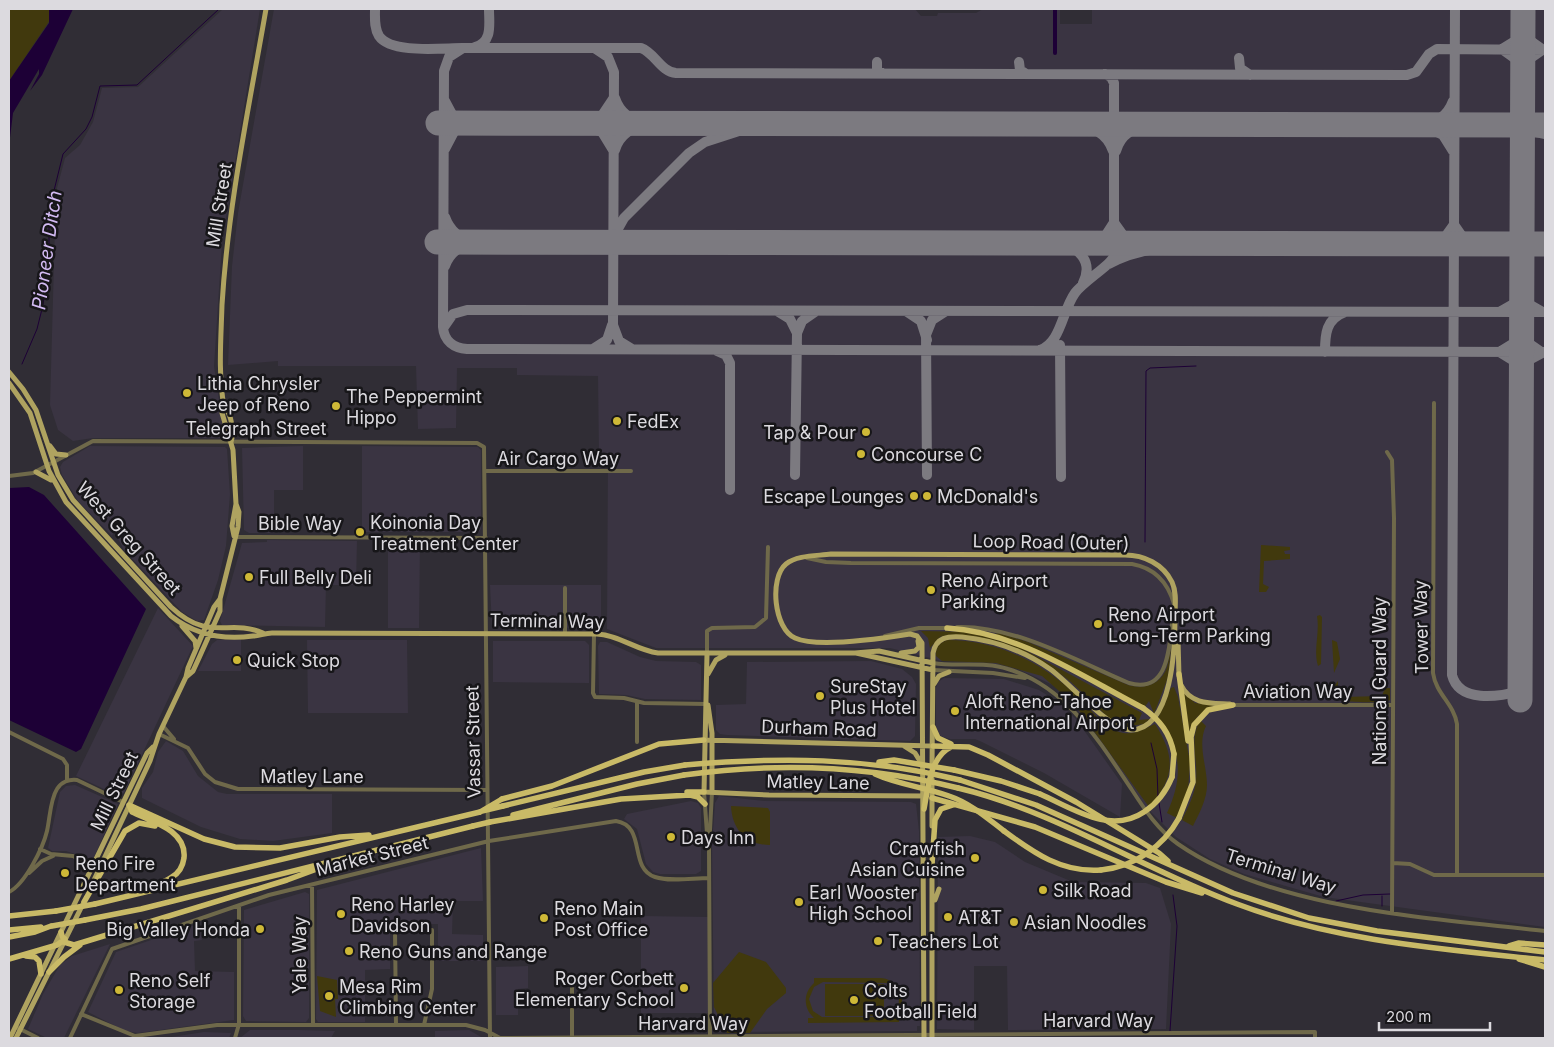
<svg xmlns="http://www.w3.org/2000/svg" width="1554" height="1047" viewBox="0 0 1554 1047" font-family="Inter,sans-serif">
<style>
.built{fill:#3a3442}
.green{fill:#41390d;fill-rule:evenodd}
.water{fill:#1d0036}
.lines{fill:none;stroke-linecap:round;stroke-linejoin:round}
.stream{stroke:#1d0036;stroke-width:1}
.canal{stroke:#1d0036;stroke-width:4}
.taxiway{stroke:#7c7a80;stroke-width:10}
.runway{stroke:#7c7a80;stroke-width:25}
.minor{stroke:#6f694a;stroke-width:4}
.major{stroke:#afa360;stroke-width:5}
.highway{stroke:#c9ba67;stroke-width:5.5}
.highway-bridge{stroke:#c9ba67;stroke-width:5.5}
.poi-dot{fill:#ceb837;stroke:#171619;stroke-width:2}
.labels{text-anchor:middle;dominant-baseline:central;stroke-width:5;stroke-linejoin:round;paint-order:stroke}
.street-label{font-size:18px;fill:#dcdadf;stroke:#171619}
.poi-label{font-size:18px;fill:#dcdadf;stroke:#171619;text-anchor:start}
.water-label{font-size:19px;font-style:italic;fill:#d2baf2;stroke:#171619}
</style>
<rect width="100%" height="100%" fill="#302d35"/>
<path class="built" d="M223,9h37l-38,234 -8,123 10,69 -2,3h-129l-20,3 -15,-11 -8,-25 6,-213 9,-34 15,-13 13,-23 9,-34 36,-1z
M274,9h641l6,7h16l1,-3h38l7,-4h77v15h32v-14l12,-1h441v918l-221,-30 -80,-23 -34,-15 -34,-22 -31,-31 -46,-70 -36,-43 -12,-9 -40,-18 -22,-3 -47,-2 -52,-13h-234l-49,-19 1,-173h-9l-1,-80 -81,-1v-7h-60l-1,60 -38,1 -2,-63h-138v-5l-50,4 4,-99 6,-53z
M90,446l135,1 2,2 3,45 -4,52 -8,34 -14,40 -7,1 -15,-9 -58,-62 -10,-19 -2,5 -34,-35 -16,-26 -2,-8 3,-5z
M303,446v44h-29v43h-25l-5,-3 -2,-82z
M362,446l116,1 3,3v79l-2,3h-117z
M267,540l90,1 -1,44h-30l-1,42 -103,-2 -2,-4 22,-78 25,-1z
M388,542h32l-1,86h-31z
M490,585h111v43l-109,-1z
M158,608l35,38 -69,147 -7,2 -41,-19z
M241,639v32h-43l14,-27 5,-4z
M307,640h100l1,73h-100z
M493,641h92l4,4v38l-96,-1z
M600,642h7l33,15 16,4 40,1 5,3v35l-56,-1 -19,-4 -27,-1 -1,-48z
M871,661l31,8 10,8 4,7 -1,52 -5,5 -183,-6 -7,-1 -4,-4v-25l30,-1 1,-42z
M944,678l60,1 35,11 19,12 18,17 46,65 -2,33 -76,-44 -62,-31 -7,-3h-25l-10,-3 -4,-10v-38l2,-6z
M166,741l17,10 15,25 20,16 9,2h105v39l-59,8 -33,-2 -39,-12 -59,-29v-10l11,-16 5,-20z
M75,785l43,19 -24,53 -4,2 -24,-8h-14l-4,-3 12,-56 6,-6z
M719,796l46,5 146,1 5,2 3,27 1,195h-3v5l-203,1 -2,-188 3,-41z
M691,801l7,2 3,5v63l-5,3h-36l-7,-2 -7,-8 -9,-35 -13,-10 3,-5z
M970,836l25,6 30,20 48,20 73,1 14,5 11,36 -5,105 -158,1 -1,-64h-33v64l-37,-1 1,-192z
M481,848l2,53h-30l-1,33 31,1v26h-45v-37h-48v45l-25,1v52h-47l-2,-3 1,-129z
M305,892l4,2v124l-3,4 -60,-1 -3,-5 1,-106z
M641,916l68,1v96h-68z
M198,924l4,16 -8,1 1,30 39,1v48l-96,13 -13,-2 -37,-19 28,-60z
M110,944l-46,94h-17l-19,-9 15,-35 17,-29 12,-9z
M528,966v22l-10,1v26h-22v-48z
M250,1030h49l36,1 -4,7h-91z
M469,1030l14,8h-48v-7z
M204,1032l27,1 -2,5h-64z"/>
<path class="green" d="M9,9h40l1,11 -41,61z
M1261,545l29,2v3l-6,1 1,3h5v5l-26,2 -1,23 6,3 -3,5h-7z
M1320,615l2,2 -1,47 -3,2c-5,-16 2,-33 -1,-50z
M921,631l50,1 48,15 123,66 -3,7 11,-1 -6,5 -20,3 -11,-5 -42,-40 -20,-15 -40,-21 -63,-11 -8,2 -10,11 -2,-10z
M999,633l29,9 100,43c16,5 34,-1 39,-18 2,-7 2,-14 4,-19l-3,29 -14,37 -5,-13 -5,7 -129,-67 -21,-7z
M947,640c50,0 95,22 131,57 13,12 26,32 45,36 12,2 22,-5 32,-9 21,33 20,54 -6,83l-74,-102 -33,-29 -46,-13 -54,-2 -6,-5c-1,-9 4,-13 11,-16z
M1332,640l5,2 3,17 -6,14z
M1338,681v12h5v4l39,-1 3,-8h5v12l-4,2c-11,0 -47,2 -53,-6l1,-10z
M1174,687l4,10 12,65 -2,29 -11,27 -10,-5c17,-38 14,-61 -9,-95l13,-30z
M1182,691l13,12 19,2 -17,12 -7,17z
M1200,720l6,6c-9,18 1,40 1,59 0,14 -8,29 -14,41l-11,-6c6,-13 13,-25 14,-40 2,-21 -7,-40 4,-60z
M731,806l37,2 2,4v33c-24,0 -38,-16 -39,-39z
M739,952l27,10 20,26v5l-19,16 -17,24h-23l-13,-26 -1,-24z
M317,976l20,4 1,19h-3l1,18 -16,-6z
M814,978h67c21,2 28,25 13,39h5v5l-91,1v-5h6c-11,-10 -11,-25 0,-35zM823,982l65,1 9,8c5,12 0,22 -12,26h-63l-9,-6 -4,-12 5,-12z
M825,984h59v32h-59z"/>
<path class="water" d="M49,9h24l-31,66 -12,16 9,-17v-5l-26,44 -4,33v-65l40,-58z
M29,487l15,8 102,114 -65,140 -5,3 -67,-32v-232z"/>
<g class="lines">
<path class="stream" d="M22,364l15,-35 6,-24 6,-47v-47l14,-57 23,-25 6,-12 8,-31 37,-1 82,-76
M1145,542l1,-171 4,-3 46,-2
M1151,743l6,26 1,28
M1159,803l3,19
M1336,901l27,-6 27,-1
M1382,906v-10
M1170,1031l7,-105 -4,-31"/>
<path class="canal" d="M1055,53v-44"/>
<path class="taxiway" d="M375,9c0,9 -1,19 4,27 12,18 63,12 83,12
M1455,9l-3,666c7,28 46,22 68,16
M1523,25l5,14 14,10
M475,47c18,-5 14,-23 14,-38
M596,49l12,8 6,15 -1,253 6,16 13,8
M1502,49l13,-8 8,-17
M1503,50l14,10 5,17
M1545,50l-108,-1 -8,5 -13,18 -9,3 -731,-2c-15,-1 -21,-20 -35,-25h-178l-14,9 -5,14 -1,256c1,14 11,21 24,22l1078,3
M1239,58l1,10 10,7
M877,62v8l6,4
M1019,62l1,8 6,4
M1522,76l6,-16 13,-9
M615,98c5,15 16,23 32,25
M445,101l8,15 13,7
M580,124l22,8 11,18
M581,124l20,-7 12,-18
M1075,125c18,2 32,8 38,26
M1420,126c16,-3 27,-9 33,-25
M1425,126l18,9 10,16
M1454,126l68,3 23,5
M445,149l10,-19 11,-7
M615,150c5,-17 19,-24 35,-26
M1116,151c5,-17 17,-23 34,-26
M445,217c5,14 14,22 29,25
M1115,224l10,14 16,5
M1455,226l9,13 14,5
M615,234l9,-16 65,-65 16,-11 37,-12 71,-6
M1057,243c21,3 37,18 26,40
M1087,243l17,-5 9,-14
M1430,244l13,-4 10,-14
M1109,264c39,-22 87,-17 130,-21
M445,266c5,-14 15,-21 30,-24
M1521,288l6,15 14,8
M777,311l13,8 7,14
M906,311l15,10 6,19
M1501,311l14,-8 6,-16
M444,327l9,-13 14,-4 1078,2
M1521,328l6,14 13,9
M926,334l1,141
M926,335l6,-15 14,-9
M1060,345l1,132
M593,349l14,-9 5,-15
M1040,350c21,-7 22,-39 35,-57 9,-12 36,-28 39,-37v-173l-3,-6 -6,-3
M717,351l9,4 4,8v127
M1501,351l13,-8 7,-15
M1325,352c0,-18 1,-33 20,-40
M1501,353l13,8 6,16
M1521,380l6,-19 15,-8
M795,475l2,-142 5,-12 13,-9"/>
<path class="runway" d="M438,123l1107,2
M437,242l1108,2
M1520,700l3,-691"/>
<path class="minor" d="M1434,403l-1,270c3,21 21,31 24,51v151
M1387,452l5,8 2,58 -2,394
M486,471h145
M9,476l24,-3 60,-32 384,2 7,4 6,591
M235,537l251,1
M807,558l19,4 25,1 281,1c23,4 36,19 42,40
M565,588v46
M957,627c57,-2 120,34 172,56 42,12 40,-41 44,-67
M594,634l-1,59 2,4 29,1 20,5 63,1
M885,636l34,-8h28
M707,654v-23l5,-3 43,-1 11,-9 2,-71
M933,663c24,4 51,-2 75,6 59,18 91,72 124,121 13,20 26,40 46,54 95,66 255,74 367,87
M933,670l60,3 32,5
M1233,705h160
M163,726l11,13
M9,732l54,27 4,6v16
M159,734l29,14 17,26 10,8 23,7 249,1
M637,742v-40
M704,792l4,55
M40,849l11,5 22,2 19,10
M1393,863l17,1 24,11h111
M29,873l13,-12 11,-5
M312,885l1,140
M9,892c16,-8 34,-44 38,-61 3,-13 3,-31 10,-42 4,-7 12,-10 20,-9l46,22
M572,988v49
M81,1014l54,22 82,-11h249l19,5 15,8 815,-6v6
M396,1025l-1,-95h37v59l-8,36
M18,1028l20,10
M710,1037l-1,-188 3,-57
M70,1038l42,-89 157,-54 220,-54 127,-20c31,5 12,47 39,56 15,5 38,1 54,1
M235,1038l4,-14v-117"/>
<path class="major" d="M9,372l14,17 13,21 22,65 15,25 98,107c39,36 57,11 92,26
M9,383l21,30 19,58 17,31 105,114c24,19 52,24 82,20 6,0 12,-3 19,-3l325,1c22,1 39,16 61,19h197l24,-2 54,12
M224,407c8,7 10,25 7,35
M50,446l6,8 10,1
M36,472l15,8
M234,536l-2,-10 4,-22
M182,626l13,15 1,7
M1178,640l1,36
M856,653l77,17
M901,653l14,-2 4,-4 -1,-6
M707,654l-3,138 65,3 157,1
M708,674l8,-14 9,-5
M186,677l2,-9 26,-61 6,-8
M934,684l5,-8 10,-4
M1181,685c10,20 30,18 49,19
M708,705l4,28v58
M704,740l229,6
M904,746l11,7 8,13
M932,826v-47
M94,880l56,-119 9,-27 27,-57 7,-6 6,-13 21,-47v-12l18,-72 1,-15 -3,-8 -3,-54 -11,-37 2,-6c-6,-34 -3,-68 -2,-102 6,-100 27,-198 44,-296
M935,900l4,-11
M10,1038l137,-285 6,-6
M16,1038l67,-134
M924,1038l-2,-395 -5,-7 -7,-2c-25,4 -93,14 -115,4 -21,-9 -26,-60 -9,-74 11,-9 31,-8 45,-10l294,1c19,0 38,9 47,27 5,11 3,23 3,34 0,30 -2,113 -44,114 -22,0 -61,-47 -81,-61 -26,-18 -56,-29 -88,-32 -14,-1 -26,0 -29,16l-1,115
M932,1038v-176"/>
<path class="highway" d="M947,628c71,4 134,48 196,80
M1179,674l9,67
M933,727l5,11 13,6
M933,746l36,1 19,8 88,47 83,51 9,8
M954,770l47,11 39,13
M1172,777l2,-23
M960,780l76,25 197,88 76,25 68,13 168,21
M958,788c100,24 184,81 279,116 98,37 205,45 308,56
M687,792h17
M932,798l103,29 131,55 36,11
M502,799l50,-13 107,-42 45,-4
M129,805l75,34 31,8 45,1 60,-11 29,-2
M129,805l3,7c19,9 55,18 52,46 -1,7 -5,15 -12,19 -11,8 -27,11 -39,17
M503,806l141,-34 41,-7
M924,809c4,-21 6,-52 27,-62
M513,815l124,-31 47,-9
M1179,818l14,-36 -2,-45 3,-12 14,-15 25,-5
M490,822l131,-23 69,-4 8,2 7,7
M1004,831c30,22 58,42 97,39
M932,864l3,-44 6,-11 12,-4
M84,902l41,-71 14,-8 16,3
M95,904l385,-92
M9,916l47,-5
M85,920l56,-11 332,-83
M9,930l32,-3
M61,932l3,10 10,3 213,-65 38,-14
M9,937l26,-5 16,-6
M1509,946l10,-3 26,2
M26,956l9,1 4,4 2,13
M9,959l48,-14 8,-6
M1519,959l26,8
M49,972l15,-15 16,-12"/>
<path class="highway-bridge" d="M1143,708c17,12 27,25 31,46
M879,762l15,-2 60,10
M685,765c95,-8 181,-8 275,15
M875,774c24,11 50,13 74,22 21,7 38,22 55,35
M684,775c93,-13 183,-10 274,13
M1040,794c32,14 70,41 104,18 14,-9 22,-20 28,-35
M482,811l21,-5
M480,812l22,-13
M473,826l17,-4
M1101,870c33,-3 62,-23 78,-52
M56,911l39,-7
M52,926l33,-6"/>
</g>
<g class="poi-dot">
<circle cx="187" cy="393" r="5"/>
<circle cx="336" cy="406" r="5"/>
<circle cx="617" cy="421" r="5"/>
<circle cx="866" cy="432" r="5"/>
<circle cx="861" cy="454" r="5"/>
<circle cx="914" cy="496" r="5"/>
<circle cx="927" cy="496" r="5"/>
<circle cx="360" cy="532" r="5"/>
<circle cx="249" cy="577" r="5"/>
<circle cx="931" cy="590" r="5"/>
<circle cx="1098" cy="624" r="5"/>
<circle cx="237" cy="660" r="5"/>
<circle cx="820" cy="696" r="5"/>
<circle cx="955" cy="711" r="5"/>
<circle cx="671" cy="837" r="5"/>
<circle cx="975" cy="858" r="5"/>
<circle cx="65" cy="873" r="5"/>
<circle cx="1043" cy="890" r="5"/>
<circle cx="799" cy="902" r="5"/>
<circle cx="341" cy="914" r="5"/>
<circle cx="948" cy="917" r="5"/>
<circle cx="544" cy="918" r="5"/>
<circle cx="1014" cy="922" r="5"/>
<circle cx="260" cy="929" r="5"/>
<circle cx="878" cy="941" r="5"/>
<circle cx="349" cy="951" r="5"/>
<circle cx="684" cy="988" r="5"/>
<circle cx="119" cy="990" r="5"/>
<circle cx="329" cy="996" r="5"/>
<circle cx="854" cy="1000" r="5"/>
</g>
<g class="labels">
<g class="street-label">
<text transform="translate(219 205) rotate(-81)">Mill Street</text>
<text x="256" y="428">Telegraph Street</text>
<text x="558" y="458">Air Cargo Way</text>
<text x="300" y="523">Bible Way</text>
<text transform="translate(129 538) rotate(48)">West Greg Street</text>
<text transform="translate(1051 542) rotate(1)">Loop Road (Outer)</text>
<text transform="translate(547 621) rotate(1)">Terminal Way</text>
<text transform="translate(1421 627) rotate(-91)">Tower Way</text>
<text transform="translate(1379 681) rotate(-90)">National Guard Way</text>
<text x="1298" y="691">Aviation Way</text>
<text transform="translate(819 728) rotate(2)">Durham Road</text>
<text transform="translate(473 742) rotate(-91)">Vassar Street</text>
<text x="312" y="776">Matley Lane</text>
<text transform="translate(818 782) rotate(1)">Matley Lane</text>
<text transform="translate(114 791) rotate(-64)">Mill Street</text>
<text transform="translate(372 856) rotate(-14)">Market Street</text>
<text transform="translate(1281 871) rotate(17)">Terminal Way</text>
<text transform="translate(299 955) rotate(-90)">Yale Way</text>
<text x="1098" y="1020">Harvard Way</text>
<text x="693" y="1023">Harvard Way</text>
</g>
<g class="poi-label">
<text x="197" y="383">Lithia Chrysler<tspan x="197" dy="21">Jeep of Reno</tspan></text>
<text x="346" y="396">The Peppermint<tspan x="346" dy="21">Hippo</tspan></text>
<text x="627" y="421">FedEx</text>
<text x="856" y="432" text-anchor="end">Tap &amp; Pour</text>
<text x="871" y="454">Concourse C</text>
<text x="904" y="496" text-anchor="end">Escape Lounges</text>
<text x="937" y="496">McDonald's</text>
<text x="370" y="522">Koinonia Day<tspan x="370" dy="21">Treatment Center</tspan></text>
<text x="259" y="577">Full Belly Deli</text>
<text x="941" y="580">Reno Airport<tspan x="941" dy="21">Parking</tspan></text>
<text x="1108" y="614">Reno Airport<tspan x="1108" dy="21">Long-Term Parking</tspan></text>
<text x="247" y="660">Quick Stop</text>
<text x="830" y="686">SureStay<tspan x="830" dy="21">Plus Hotel</tspan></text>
<text x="965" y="701">Aloft Reno-Tahoe<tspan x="965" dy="21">International Airport</tspan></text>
<text x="681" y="837">Days Inn</text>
<text x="965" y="848" text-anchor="end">Crawfish<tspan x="965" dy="21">Asian Cuisine</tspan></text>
<text x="75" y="863">Reno Fire<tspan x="75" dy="21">Department</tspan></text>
<text x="1053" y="890">Silk Road</text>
<text x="809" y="892">Earl Wooster<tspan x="809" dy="21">High School</tspan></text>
<text x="351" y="904">Reno Harley<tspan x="351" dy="21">Davidson</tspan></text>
<text x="554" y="908">Reno Main<tspan x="554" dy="21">Post Office</tspan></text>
<text x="958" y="917">AT&amp;T</text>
<text x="1024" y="922">Asian Noodles</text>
<text x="250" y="929" text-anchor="end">Big Valley Honda</text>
<text x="888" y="941">Teachers Lot</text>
<text x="359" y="951">Reno Guns and Range</text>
<text x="674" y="978" text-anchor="end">Roger Corbett<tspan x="674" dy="21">Elementary School</tspan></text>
<text x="129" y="980">Reno Self<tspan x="129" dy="21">Storage</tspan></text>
<text x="339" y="986">Mesa Rim<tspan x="339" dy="21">Climbing Center</tspan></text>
<text x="864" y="990">Colts<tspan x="864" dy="21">Football Field</tspan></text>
</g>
<g class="water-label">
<text transform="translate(47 250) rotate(-82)">Pioneer Ditch</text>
</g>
</g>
<rect width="1554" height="1047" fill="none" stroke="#dcdadf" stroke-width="20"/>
<path d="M1379 1022v8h111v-8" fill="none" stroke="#dcdadf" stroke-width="2.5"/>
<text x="1386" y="1022" font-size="15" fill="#dcdadf" stroke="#171619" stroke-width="4" paint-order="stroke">200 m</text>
</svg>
